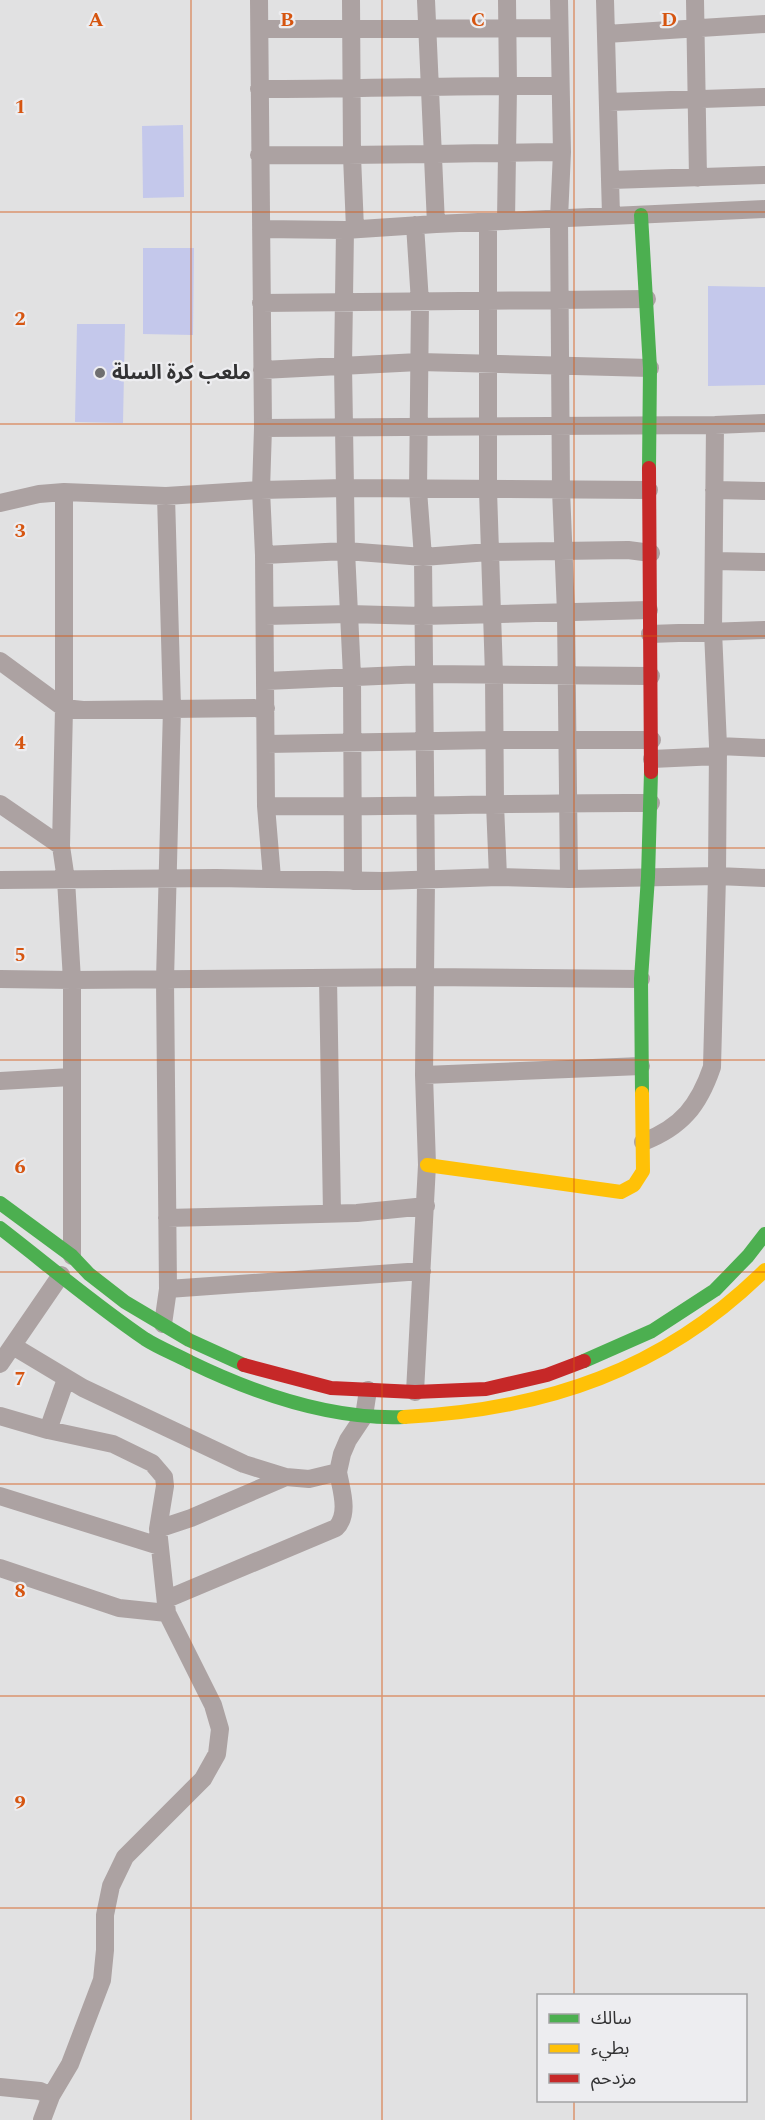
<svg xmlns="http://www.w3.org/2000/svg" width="765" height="2120" viewBox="0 0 765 2120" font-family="Spectral,'Noto Sans Arabic',serif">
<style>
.green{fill:#c4c8eb}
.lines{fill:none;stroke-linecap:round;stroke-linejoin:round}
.street{stroke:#aca2a2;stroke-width:18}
.fast{stroke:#4caf50;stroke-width:14}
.slow{stroke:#ffc107;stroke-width:14}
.jam{stroke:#c62828;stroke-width:14}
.grid{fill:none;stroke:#d65510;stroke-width:1.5;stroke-opacity:0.55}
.poi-dot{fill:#6f6f70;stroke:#ededf0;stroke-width:2}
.labels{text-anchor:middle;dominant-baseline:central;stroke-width:4.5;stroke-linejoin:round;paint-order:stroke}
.poi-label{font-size:20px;font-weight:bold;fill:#323233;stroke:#ededf0;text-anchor:start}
.grid-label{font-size:20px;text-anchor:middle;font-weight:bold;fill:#d65510;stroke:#ededf0;stroke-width:4.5;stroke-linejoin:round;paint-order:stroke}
</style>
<rect width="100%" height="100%" fill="#e1e1e2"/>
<path class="green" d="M183,125l1,72 -41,1 -1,-72z
M143,248h51l-1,87 -50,-1z
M708,286l57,1v98l-57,1z
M77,324h48l-2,99 -48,-1z"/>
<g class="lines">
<path class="street" d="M259,0l4,428 -2,62 3,65 2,251 6,72
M351,0l1,156 3,73
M426,0l10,224
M559,0l3,152 -3,66 2,272 5,123 3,266
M605,0l6,215
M695,0l3,178
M260,29l299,-1
M606,34l159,-10
M259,89c101,0 200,-4 301,-3
M609,102l156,-5
M259,155c101,1 202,-2 303,-3
M611,180l154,-5
M506,221l2,-135 -1,-86
M488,222v268l6,185 1,129 3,73
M415,225l5,77 -2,188 5,67 3,322 -2,196 3,90 -12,227
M261,229l84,1 91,-6 329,-15
M345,230l-2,135 3,186 6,125 1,205
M261,303l386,-4
M262,370l157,-8 231,6
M263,428l452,-3 50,-2
M714,490l51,1
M64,492v216l-3,138 5,34 6,100v276
M0,503l39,-9 25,-2 102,4 95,-6 84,-2 304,2
M264,555l82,-4 77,6 66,-5 139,-2 23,3
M714,561l51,1
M265,616l84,-2 73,2 227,-6
M650,634l115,-4
M0,661l64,47 19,2 183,-2
M266,681l157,-7 228,2
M267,744l227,-4h158
M718,746l47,2
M652,759l66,-3
M0,804l61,42
M266,806c129,2 257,-4 385,-3
M0,880l216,-2 167,3 115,-4 71,2 148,-3 48,2
M328,978l4,235
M0,979l72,1 353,-3 216,2
M424,1075l217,-9
M0,1081l71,-4
M643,1142c39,-15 56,-37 69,-75l5,-191 1,-130 -5,-115 2,-206
M167,1218l190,-5 69,-7
M168,1289l254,-18
M163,1324l5,-35 -3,-309 7,-272 -6,-212
M13,1346l70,42 161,76 42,13 23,2 29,-7 4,-18 6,-14 16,-24 4,-26
M0,1364l61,-89
M0,1416l48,14 65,14 39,19 12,14 1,9 -7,43 9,84 46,92 7,24 -3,25 -14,25 -78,78 -14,29 -6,29v35l-3,30 -32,84 -19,32 -9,24
M48,1430l18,-51
M0,1496l159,50
M158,1529l33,-11 95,-41
M0,1568l119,40 48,5
M167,1599l169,-71c14,-14 5,-39 2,-56
M0,2087l40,4 11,5"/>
<path class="fast" d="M641,215l9,153 -1,100
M642,1093l-1,-114 7,-102 3,-105
M0,1203l72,53 17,18 36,28 64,38 55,25
M0,1228c48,37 95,77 145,111 14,9 30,15 45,23 66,32 140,58 214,55
M584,1361l68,-30 63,-41 33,-34 17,-22"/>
<path class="slow" d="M427,1165l194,27 13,-7 9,-14 -1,-78
M404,1417c141,-7 260,-47 361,-147"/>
<path class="jam" d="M649,468l2,304
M244,1365l87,23 84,4 71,-3 61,-14 37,-14"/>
</g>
<path class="grid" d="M191,0v2120M382,0v2120M574,0v1996M0,212h765M0,424h765M0,636h765M0,848h765M0,1060h765M0,1272h765M0,1484h765M0,1696h765M0,1908h765M574,2100v20"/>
<circle class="poi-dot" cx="100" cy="373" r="6"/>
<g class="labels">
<g class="poi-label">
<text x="112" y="373">ملعب كرة السلة</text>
</g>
</g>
<g class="grid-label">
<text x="96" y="26">A</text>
<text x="287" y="26">B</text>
<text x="478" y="26">C</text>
<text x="669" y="26">D</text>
<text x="20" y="113">1</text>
<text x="20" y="325">2</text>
<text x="20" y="537">3</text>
<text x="20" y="749">4</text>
<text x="20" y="961">5</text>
<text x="20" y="1173">6</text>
<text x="20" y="1385">7</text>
<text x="20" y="1597">8</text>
<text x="20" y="1809">9</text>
</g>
<rect x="537" y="1994" width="210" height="108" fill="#ededf0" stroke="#a2a2a4" stroke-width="1.5"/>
<rect x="549" y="2014" width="30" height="9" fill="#4caf50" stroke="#a2a2a4" stroke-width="1.5"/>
<text x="591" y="2024" font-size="18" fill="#323233">سالك</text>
<rect x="549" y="2044" width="30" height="9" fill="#ffc107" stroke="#a2a2a4" stroke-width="1.5"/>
<text x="591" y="2054" font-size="18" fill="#323233">بطيء</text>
<rect x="549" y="2074" width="30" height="9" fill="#c62828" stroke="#a2a2a4" stroke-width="1.5"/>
<text x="591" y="2084" font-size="18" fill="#323233">مزدحم</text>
</svg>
